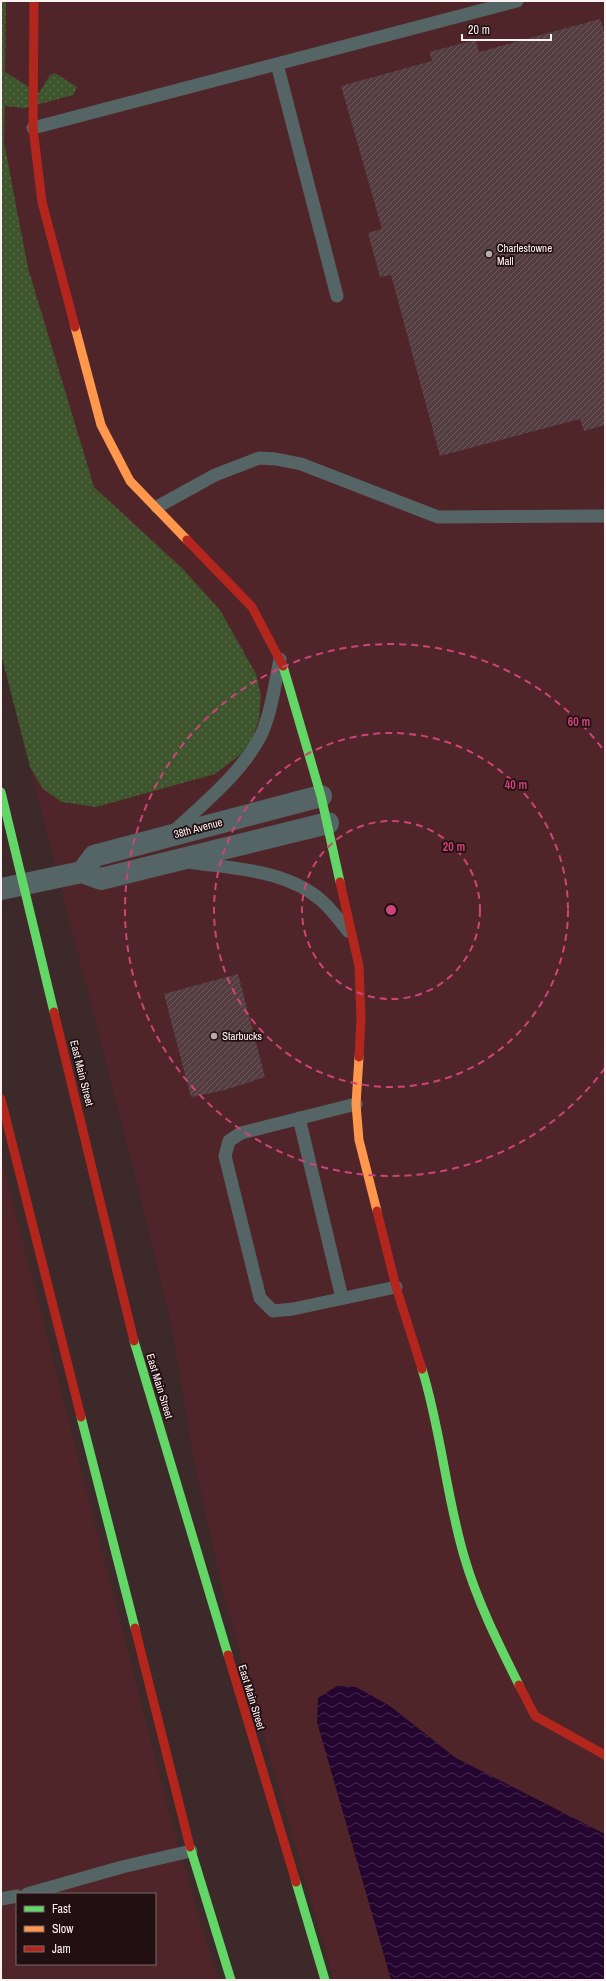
<svg xmlns="http://www.w3.org/2000/svg" width="606" height="1981" viewBox="0 0 606 1981" font-family="'Archivo Narrow',sans-serif">
<style>
.built{fill:#502529;fill-rule:evenodd}
.grass{fill:url(#grass-dots)}
.water{fill:url(#water-waves)}
.building{fill:url(#building-hatch)}
.lines{fill:none;stroke-linecap:round;stroke-linejoin:round}
.lane{stroke:#556566;stroke-width:13}
.street{stroke:#556566;stroke-width:22}
.fast{stroke:#63d668;stroke-width:9}
.slow{stroke:#ff974d;stroke-width:9}
.jam{stroke:#b3261e;stroke-width:9}
.ring{fill:none;stroke:#ce4479;stroke-width:2;stroke-dasharray:7 5}
.poi-dot{fill:#baabac;stroke:#210f11;stroke-width:1.5}
.labels{text-anchor:middle;dominant-baseline:central;stroke-width:3.5;stroke-linejoin:round;paint-order:stroke}
.poi-label{font-size:11px;fill:#fdf2f2;stroke:#210f11;text-anchor:start}
.street-label{font-size:11px;fill:#fdf2f2;stroke:#210f11}
.centre{fill:#ce4479;stroke:#210f11;stroke-width:2}
.ring-label{font-size:12px;text-anchor:middle;font-weight:bold;fill:#ce4479;stroke:#210f11;stroke-width:3.5;stroke-linejoin:round;paint-order:stroke}
</style>
<defs>
<pattern id="grass-dots" width="8" height="8" patternUnits="userSpaceOnUse"><rect width="8" height="8" fill="#3d542c"/><path d="M2 2h.1M6 6h.1" fill="none" stroke="#5a6d4b" stroke-width="1.8" stroke-linecap="round"/></pattern>
<pattern id="water-waves" width="16" height="10" patternUnits="userSpaceOnUse"><rect width="16" height="10" fill="#24052f"/><path d="M0 5q4-4 8 0t8 0" fill="none" stroke="#452a4e"/></pattern>
<pattern id="building-hatch" width="6" height="6" patternUnits="userSpaceOnUse"><rect width="6" height="6" fill="#543d40"/><path d="M-1 1l2-2M0 6l6-6M5 7l2-2" fill="none" stroke="#6e5a5c"/></pattern>
</defs>
<rect width="100%" height="100%" fill="#3d282a"/>
<path class="built" d="M1,1h604v1979h-271l-111,-387 -29,-133 -22,-133 -33,-136 -138,-537z
M1,1157l176,686 41,137h-217zM17,1894h138v70h-138z"/>
<path class="grass" d="M1,1h5l-1,71 34,21 11,-18 5,-2 22,14 -4,8 -48,13 -20,-2 -1,36 24,126 66,219 89,82 37,41 36,64 5,21 -2,24 -7,21 -12,15 -25,19 -119,33 -34,-5 -19,-13 -13,-22 -29,-113z"/>
<path class="water" d="M337,1686l19,1 34,19 66,52 149,76v146h-214l-74,-258 1,-24z"/>
<path class="building" d="M600,19l5,15v391l-21,6 -4,-12 -140,37 -49,-181 -11,2 -12,-44 14,-4 -41,-143 91,-25 -3,-9 47,-12 3,12z
M238,974l27,103 -40,13 -34,7 -27,-103z"/>
<g class="lines">
<path class="lane" d="M277,64l60,232
M33,128l484,-127
M157,507l58,-32 44,-17 17,1 25,5 137,53 167,-1
M173,832c30,-28 71,-61 89,-99 10,-23 13,-50 18,-74
M188,862c46,7 98,7 134,39 10,9 18,20 26,30
M356,1104l-115,29 -12,8 -4,15 35,142 13,13 20,-2 103,-22
M299,1118l43,180
M27,1894l95,-27 69,-16
M1,1899l16,-3"/>
<path class="street" d="M82,872l12,-16 227,-60
M1,889l81,-17 19,7 227,-56"/>
<path class="fast" d="M283,666l38,130 19,86
M1,792l53,220
M134,1341l94,314
M422,1369c19,61 24,126 42,187 13,45 34,87 55,129
M81,1417l54,211
M190,1847l41,133
M296,1882l29,98"/>
<path class="slow" d="M75,327l26,98 29,56 57,59
M359,1057l-3,47 3,36 18,71"/>
<path class="jam" d="M34,1l-1,127 9,74 33,125
M187,540l65,67 31,59
M340,882l19,84 2,53 -2,38
M54,1012l80,329
M1,1099l80,318
M377,1211l19,76 26,82
M135,1628l55,219
M228,1655l68,227
M519,1685l16,31 70,39"/>
</g>
<g class="ring">
<circle cx="391" cy="910" r="89"/>
<circle cx="391" cy="910" r="177"/>
<path d="M605 1068A266 266 0 1 1 605 752"/>
</g>
<g class="poi-dot">
<circle cx="489" cy="254" r="4"/>
<circle cx="214" cy="1036" r="4"/>
</g>
<g class="labels">
<g class="poi-label">
<text x="497" y="248">Charlestowne<tspan x="497" dy="13">Mall</tspan></text>
<text x="222" y="1036">Starbucks</text>
</g>
<g class="street-label">
<text transform="translate(198 828) rotate(-15)">38th Avenue</text>
<text transform="translate(82 1073) rotate(76)">East Main Street</text>
<text transform="translate(160 1386) rotate(73)">East Main Street</text>
<text transform="translate(252 1697) rotate(73)">East Main Street</text>
</g>
</g>
<circle cx="391" cy="910" r="6" class="centre"/>
<g class="ring-label">
<text x="579" y="726">60 m</text>
<text x="516" y="789">40 m</text>
<text x="454" y="851">20 m</text>
</g>
<rect width="606" height="1981" fill="none" stroke="#fdf2f2" stroke-width="4"/>
<rect x="16" y="1893" width="140" height="72" fill="#210f11" stroke="#796a6b"/>
<rect x="24" y="1906" width="20" height="6" fill="#63d668" stroke="#796a6b"/>
<text x="52" y="1913" font-size="12" fill="#fdf2f2">Fast</text>
<rect x="24" y="1926" width="20" height="6" fill="#ff974d" stroke="#796a6b"/>
<text x="52" y="1933" font-size="12" fill="#fdf2f2">Slow</text>
<rect x="24" y="1946" width="20" height="6" fill="#b3261e" stroke="#796a6b"/>
<text x="52" y="1953" font-size="12" fill="#fdf2f2">Jam</text>
<path d="M462 34v6h89v-6" fill="none" stroke="#fdf2f2" stroke-width="2"/>
<text x="468" y="34" font-size="12" fill="#fdf2f2" stroke="#210f11" stroke-width="3" paint-order="stroke">20 m</text>
</svg>
